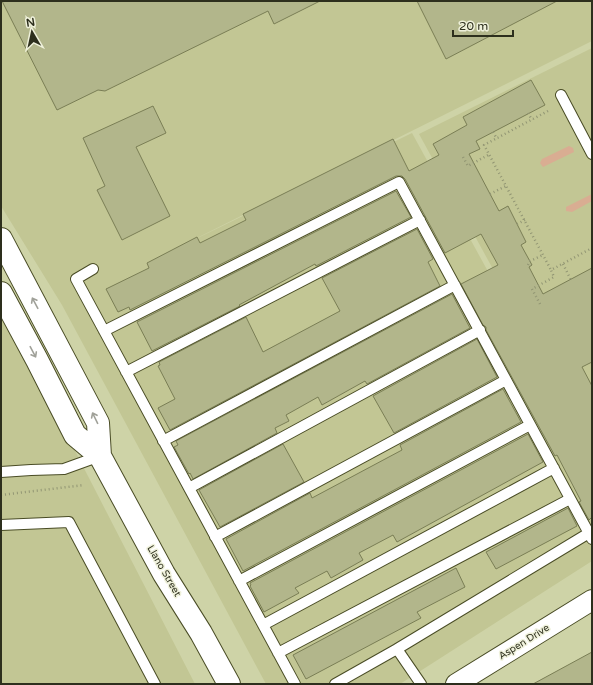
<svg xmlns="http://www.w3.org/2000/svg" width="593" height="685" viewBox="0 0 593 685" font-family="'Varela Round',sans-serif">
<style>
.built{fill:#c2c694}
.green{fill:#d9ad92}
.building{fill:#b2b68b;stroke:#7a7e55}
.lines{fill:none;stroke-linecap:round;stroke-linejoin:round}
.lane-casing{stroke:#494c25;stroke-width:12}
.street-casing{stroke:#494c25;stroke-width:22}
.secondary-casing{stroke:#494c25;stroke-width:24}
.path{stroke:#919573;stroke-width:2.5;stroke-dasharray:1 3;stroke-linecap:butt}
.lane{stroke:#fff;stroke-width:10}
.street{stroke:#fff;stroke-width:20}
.secondary{stroke:#fff;stroke-width:22}
.oneway{stroke:#a0a199}
.labels{text-anchor:middle;dominant-baseline:central;stroke-width:3;stroke-linejoin:round;paint-order:stroke}
.street-label{font-size:10px;fill:#2d2f1d;stroke:#eff1db}
</style>
<rect width="100%" height="100%" fill="#ced3a7"/>
<path class="built" d="M1,1h591v40l-423,211 243,-119 180,328v100l-192,123h-134l-204,-379 -61,-99z
M592,48v402l-173,-316z
M1,307l194,377h-194z"/>
<path class="green" d="M569,146l4,2 1,4 -31,15 -3,-4 2,-4z
M592,194v7l-20,11 -6,-1v-4z"/>
<path class="building" d="M2,1h318l-46,23 -6,-13 -163,80 -7,-1 -41,20z
M417,1h140l-111,58z
M531,80l14,25 -69,36 4,8 -11,5 30,57 9,-5 18,36 -5,3 11,20 -3,2 14,27 49,-26v94l-10,5 10,19v134l-1,-2 -2,2 -10,-18 2,-1 -24,-46 -2,1 -69,-126v-3l-3,-2 -22,-41 37,-19 -17,-31 -36,19 -40,-74 -3,-3h-6l-266,134 -1,-3 -11,5 -12,-23 43,-21 -2,-5 50,-26 3,6 46,-23 -3,-6 150,-75 16,32 30,-16 -6,-11 34,-19 -4,-8z
M153,106l13,27 -30,14 34,69 -48,24 -25,-50 8,-4 -22,-48z
M396,191l15,26 -95,49 -1,-2 -76,41 1,1 -88,45 -15,-29z
M417,229l16,30 -5,3 12,24 -270,144 -12,-22 17,-9 -17,-33 2,-1 -1,-3 87,-45 17,35 77,-41 -18,-33z
M452,294l18,34 -103,56 -2,-3 -43,24 -4,-8 -32,18 3,6 -14,7 2,5 -84,46 -3,-6 -1,1 -15,-27 4,-2 -2,-4z
M477,339l20,38 -103,56 -21,-37z
M503,389l18,33 -278,149 -17,-32 84,-46 2,5 90,-48 -2,-5z
M528,434l15,28 -146,80 -4,-7 -34,18 4,7 -32,18 -4,-7 -32,17 4,5 -35,19 -14,-26 1,-1 -1,-2z
M283,444l21,38 -84,45 -21,-37z
M568,508l9,18 -81,43 -10,-17z
M456,568l9,19 -48,25 4,6 -115,61 -13,-24z
M592,652v32h-59z"/>
<g class="lines">
<defs>
<path id="lane" d="M561,95l31,59
M93,269l-17,10 219,405
M104,331l295,-149 193,357
M126,372l294,-152
M163,441l292,-156
M1,472l30,-2 33,-1 36,-13
M189,488l291,-158
M1,525l68,-3 86,162
M215,537l291,-157
M239,581l291,-156
M263,625l291,-157
M397,649l192,-116
M278,653l292,-154
M335,684l62,-35 24,35"/>
<path id="street" d="M456,684l136,-84"/>
<path id="secondary" d="M1,239l97,184 2,33
M1,293l36,67 38,75 25,21 64,118 37,59 28,51"/>
</defs>
<use href="#lane" class="lane-casing"/>
<use href="#street" class="street-casing"/>
<use href="#secondary" class="secondary-casing"/>
<path class="path" d="M548,111l-64,34 67,125
M528,113l4,7
M493,132l4,7
M463,157l5,9 22,-12
M490,194l16,-8
M517,224l8,-4
M563,264l8,16
M528,265l2,-4 13,-6
M540,304l-8,-15 22,-12 -3,-7 41,-22
M1,495l83,-10"/>
<use href="#lane" class="lane"/>
<use href="#street" class="street"/>
<use href="#secondary" class="secondary"/>
</g>
<defs><path id="oneway-shaft" d="M-6 0H5M1.5-3L5.5 0L1.5 3" fill="none" stroke-width="1.6" stroke-linecap="round" stroke-linejoin="round"/></defs>
<g class="oneway">
<use href="#oneway-shaft" transform="translate(35 303) rotate(-118)"/>
<use href="#oneway-shaft" transform="translate(33 352) rotate(62)"/>
<use href="#oneway-shaft" transform="translate(95 418) rotate(-116)"/>
</g>
<g class="labels">
<g class="street-label">
<text transform="translate(164 571) rotate(60)">Llano Street</text>
<text transform="translate(524 642) rotate(-32)">Aspen Drive</text>
</g>
</g>
<rect width="593" height="685" fill="none" stroke="#2d2f1d" stroke-width="4"/>
<g transform="translate(32 32) rotate(351)" stroke="#eff1db" stroke-width="3" paint-order="stroke">
<path d="M0-3L7 15L0 10L-7 15Z" fill="#2d2f1d"/>
<text y="-6" font-size="11" font-weight="bold" text-anchor="middle" fill="#2d2f1d">N</text>
</g>
<path d="M453 30v6h60v-6" fill="none" stroke="#2d2f1d" stroke-width="2"/>
<text x="459" y="30" font-size="12" fill="#2d2f1d" stroke="#eff1db" stroke-width="3" paint-order="stroke">20 m</text>
</svg>
